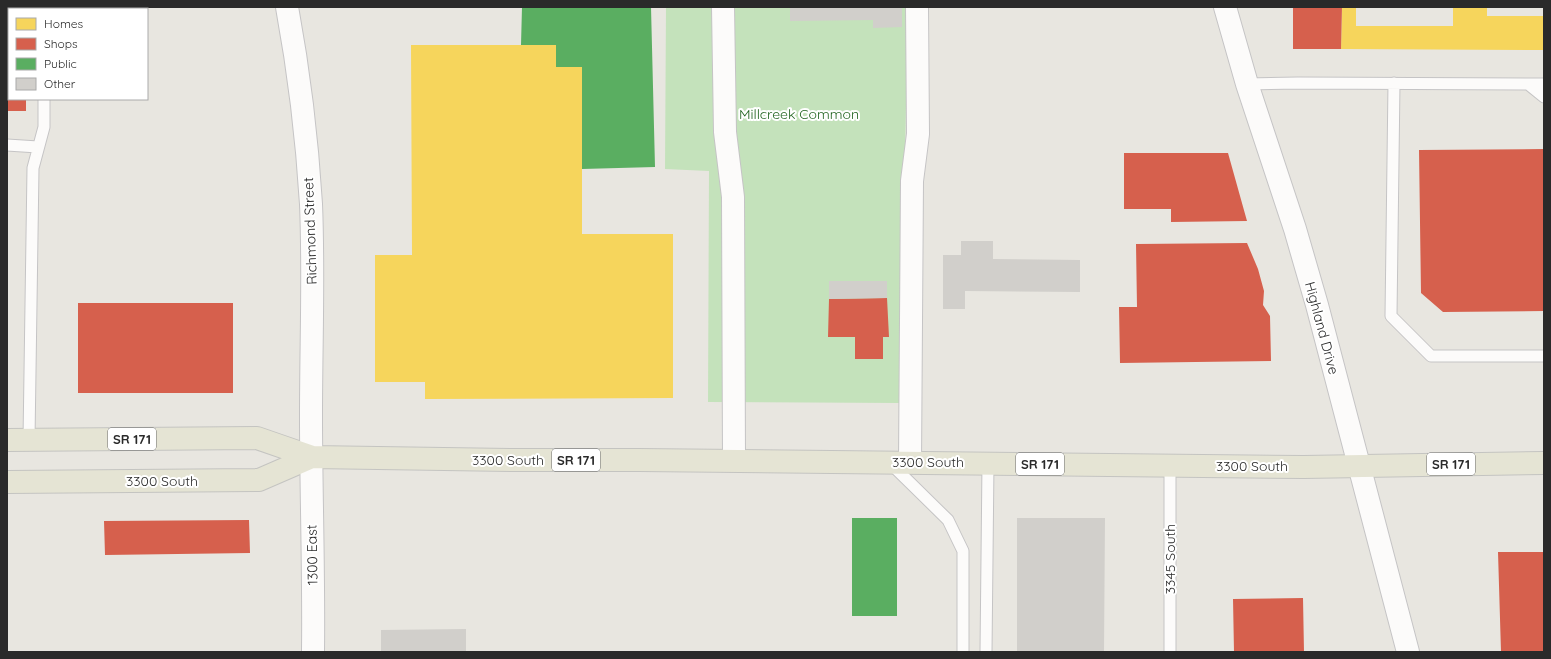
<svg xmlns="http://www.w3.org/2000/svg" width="1551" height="659" viewBox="0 0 1551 659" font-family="Quicksand,sans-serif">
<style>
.green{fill:#c4e2bb}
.homes{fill:#f6d55c}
.shops{fill:#d6604d}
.public{fill:#5aae61}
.building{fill:#d1cfcb}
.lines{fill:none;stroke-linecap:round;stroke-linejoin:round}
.lane-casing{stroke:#c5c4c5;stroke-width:13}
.street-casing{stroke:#c5c4c5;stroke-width:24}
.secondary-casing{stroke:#c5c4c5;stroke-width:24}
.primary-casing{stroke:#c4c4c1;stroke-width:24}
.lane{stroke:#fcfbfa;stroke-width:11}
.street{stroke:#fcfbfa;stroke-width:22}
.secondary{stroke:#fcfbfa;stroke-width:22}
.primary{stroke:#e5e4d4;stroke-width:22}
.labels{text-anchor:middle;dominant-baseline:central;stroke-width:4;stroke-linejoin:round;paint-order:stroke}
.shield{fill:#fff;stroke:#6a6a6a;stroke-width:1}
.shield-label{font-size:13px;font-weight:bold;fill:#2a2a2a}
.park-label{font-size:14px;fill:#20631e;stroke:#fff}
.street-label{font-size:14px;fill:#2a2a2a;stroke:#fff}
</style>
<rect width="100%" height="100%" fill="#e8e6e0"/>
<path class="green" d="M666,7h242l-8,396 -192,-1 1,-231 -44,-2z"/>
<path class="homes" d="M1342,7h14v19h97v-19h34v9h57v34l-203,-1z
M411,45h145v22h26v167h91v164l-248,1v-17h-50v-127h37z"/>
<path class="shops" d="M1293,7h49l-1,42h-48z
M7,40h2v59h17v12h-19z
M1544,149v162l-101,1 -22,-19 -2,-143z
M1124,153h104l19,68 -76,1v-13h-47z
M1247,243l11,26 6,22 -1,14 7,11 1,45 -151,2 -1,-56h18l-1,-63z
M887,298l2,39h-6v22h-28v-22h-27l1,-38z
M78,303h155v90h-155z
M249,520l1,33 -145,2 -1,-34z
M1498,552h46v100h-43z
M1303,598l1,54h-70l-1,-53z"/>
<path class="public" d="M522,7h129l4,160 -73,2v-102h-26v-22h-35z
M852,518h45v98h-45z"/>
<path class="building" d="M790,7h112v20l-29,1v-8l-83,1z
M961,241h32v18l87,1v32l-115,-1v18h-22v-54h18z
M829,281h58v17l-58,1z
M1017,518h88l-1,134h-87z
M466,629v23h-85v-22z"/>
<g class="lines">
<defs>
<path id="lane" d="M43,7v2
M1394,83l-3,233 40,40h113
M1247,84l51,-1 246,1
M1528,84l16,13
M7,145l31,2
M29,440l4,-272 11,-41v-28
M891,464l57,56 15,31v101
M1170,466v186
M986,652l2,-189"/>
<path id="street" d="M723,7l2,125 8,65 1,263
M910,462l2,-281 6,-47 -1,-127"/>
<path id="secondary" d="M287,7c12,65 20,131 24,197 3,70 0,140 0,211 0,79 3,158 2,237
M1225,7l22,77 48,145 22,76 91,347"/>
<path id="primary" d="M7,440l250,-2 55,19 200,3h127l665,7 240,-4
M7,482l252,-2 53,-23"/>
</defs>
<use href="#lane" class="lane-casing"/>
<use href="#street" class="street-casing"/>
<use href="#secondary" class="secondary-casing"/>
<use href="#primary" class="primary-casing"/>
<use href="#lane" class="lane"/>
<use href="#street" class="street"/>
<use href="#secondary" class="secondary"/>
<use href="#primary" class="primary"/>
</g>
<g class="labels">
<g class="shield">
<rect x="108" y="428" width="48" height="22" rx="3"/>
<rect x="552" y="449" width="48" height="22" rx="3"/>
<rect x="1016" y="453" width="48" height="22" rx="3"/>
<rect x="1427" y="453" width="48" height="22" rx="3"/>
</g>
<g class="shield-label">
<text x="132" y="439">SR 171</text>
<text x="576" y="460">SR 171</text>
<text x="1040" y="464">SR 171</text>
<text x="1451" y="464">SR 171</text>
</g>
<g class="park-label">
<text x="799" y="114">Millcreek Common</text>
</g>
<g class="street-label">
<text transform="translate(310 231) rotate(-92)">Richmond Street</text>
<text transform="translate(1322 328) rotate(75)">Highland Drive</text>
<text x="508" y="460">3300 South</text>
<text x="928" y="462">3300 South</text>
<text x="1252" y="466">3300 South</text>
<text x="162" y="481">3300 South</text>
<text transform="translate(312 555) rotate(-91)">1300 East</text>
<text transform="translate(1170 559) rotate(-90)">3345 South</text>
</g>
</g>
<rect width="1551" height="659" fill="none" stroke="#2a2a2a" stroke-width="16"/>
<rect x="8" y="8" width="140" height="92" fill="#ffffff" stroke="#aaaaaa"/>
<rect x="16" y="18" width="20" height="12" fill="#f6d55c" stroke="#aaaaaa"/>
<text x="44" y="28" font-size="12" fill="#2a2a2a">Homes</text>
<rect x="16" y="38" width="20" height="12" fill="#d6604d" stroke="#aaaaaa"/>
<text x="44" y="48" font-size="12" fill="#2a2a2a">Shops</text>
<rect x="16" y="58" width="20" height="12" fill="#5aae61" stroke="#aaaaaa"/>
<text x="44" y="68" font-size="12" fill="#2a2a2a">Public</text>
<rect x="16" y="78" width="20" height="12" fill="#d1cfcb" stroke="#aaaaaa"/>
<text x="44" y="88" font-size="12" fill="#2a2a2a">Other</text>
</svg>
